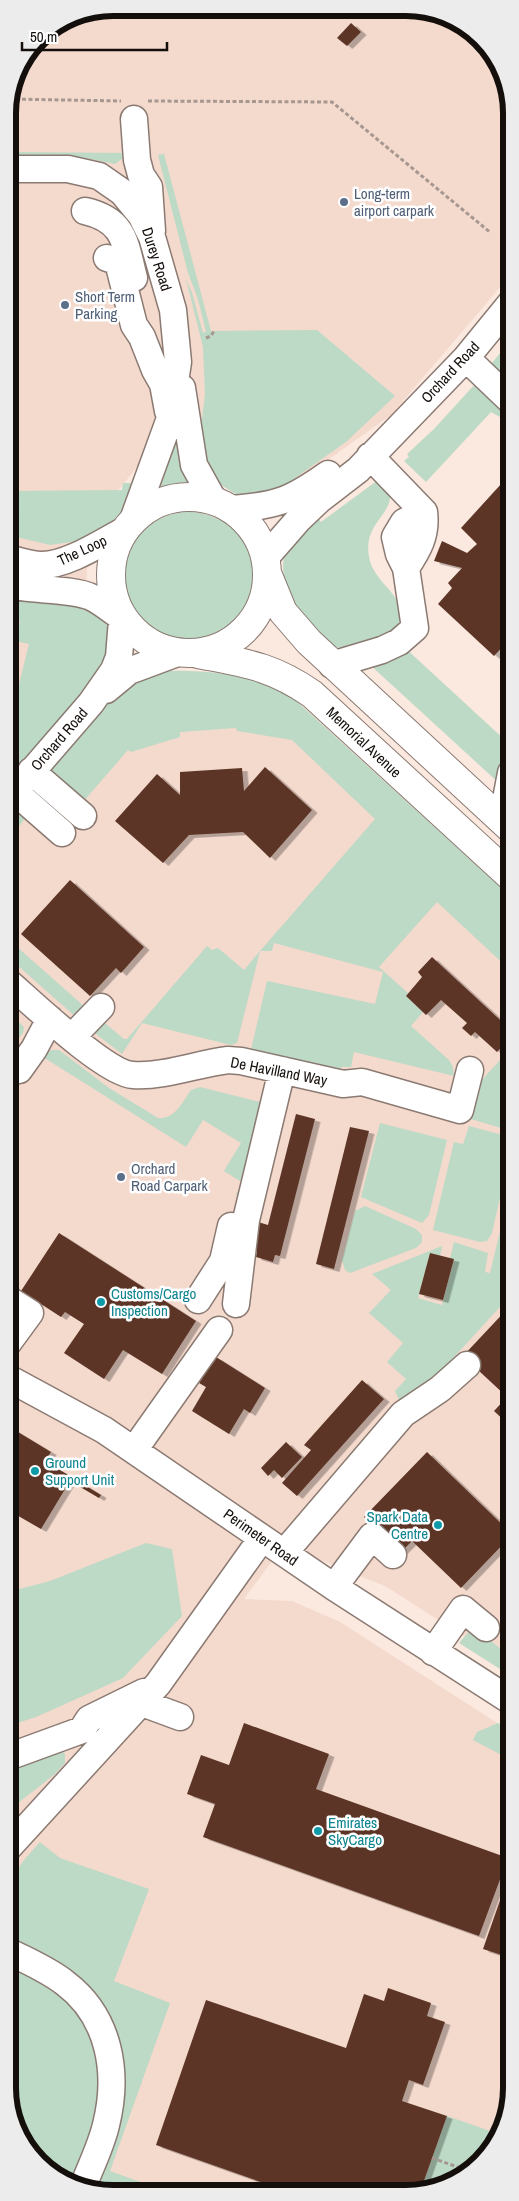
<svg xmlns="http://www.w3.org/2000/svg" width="519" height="2201" viewBox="0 0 519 2201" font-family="'Archivo Narrow',sans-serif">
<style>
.built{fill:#f4d9cd}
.green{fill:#bcdac6}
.building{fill:#5c3626;filter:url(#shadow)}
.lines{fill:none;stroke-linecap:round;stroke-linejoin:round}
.minor-casing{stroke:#8b7a72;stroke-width:29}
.major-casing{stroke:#8b7a72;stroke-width:30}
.path{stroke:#a69891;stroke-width:3;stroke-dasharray:4 2.5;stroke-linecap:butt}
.minor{stroke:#fff;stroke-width:26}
.major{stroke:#fff;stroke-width:28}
.service-dot{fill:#5c6f8a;stroke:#fff;stroke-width:2}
.culture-dot{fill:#0f9aa8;stroke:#fff;stroke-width:2}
.labels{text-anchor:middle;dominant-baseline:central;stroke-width:5;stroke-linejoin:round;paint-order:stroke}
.service-label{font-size:15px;fill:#4e5e75;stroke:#fff;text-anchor:start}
.street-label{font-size:15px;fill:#150f0c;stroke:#fff}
.culture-label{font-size:15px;fill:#0d838f;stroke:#fff;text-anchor:start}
.rim{fill:none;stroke:#150f0c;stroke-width:6}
</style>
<defs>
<filter id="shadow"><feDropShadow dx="5.5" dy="3" stdDeviation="0" flood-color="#0004"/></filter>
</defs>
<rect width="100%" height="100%" fill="#fbe8df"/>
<path class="built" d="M114,8l312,2 55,29 30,60v175l-26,31 -94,110 -93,66 -77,-13 -83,-2 -49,60 -4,92 59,59 102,3 265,225v762l-124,-80 -103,-42 -40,54 48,2 48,21 171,110v362l-26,64 -27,21 -38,14 -327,-2 -59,-33 -26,-56v-1995l8,-34 23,-35 34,-23z"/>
<path class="green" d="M8,152l122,1 -15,11 -29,-6 -78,-1z
M164,154l47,177 106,-1 78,66 -49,46 -51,36 3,4 -19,12 -40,2 -18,-11 -12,-15 -9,-36 5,-39 -2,-48 -17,-68 6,14 11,40 3,-1 -8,-33 -10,-26 -30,-118z
M511,340v41l-20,-17z
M476,383l29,29 -1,2 -4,3 -9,-5 -65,70 -22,-21 5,-4 -2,-3 27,-25z
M174,443h2l13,37 -2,2 -25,4 -3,-2z
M378,480l12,14c2,21 -27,30 -21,63 5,30 44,38 28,74l-50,18 -12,-2c-28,-26 -60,-53 -50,-95l33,-34 3,4z
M123,483h14l-12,24 -14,16 -33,18 -28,4 -42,-10v-44l114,-1z
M124 577a65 65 0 1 1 130 0a65 65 0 1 1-130 0Z
M8,596c35,4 82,0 102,34l-2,34 -91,106h-9v-42l21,-84 -14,-3 5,-19 -12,-9z
M404,647l102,94 -6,43 -132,-121z
M159,671c46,-1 95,2 134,27l218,199v74l-74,-69 -58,65 29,26 -2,3 17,16 -12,14 38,34 4,7 1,9 -100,-24 -3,15h-10l-1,4 -89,-21 16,-69 108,23 8,-32 -109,-29 -2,8h-12l-23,92 -6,2 -89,-22 -20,31 -30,-23 9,-11 23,19h3l80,-93 5,4 6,-2 26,22 16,-19 115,-132 -83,-79 -55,-9 -1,-3 -56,4v5l-49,15 -3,-2 -46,53 -33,-29 1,-7 68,-78z
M17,808l11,6 -20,27v-26z
M8,939l77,68 -8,11 -69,-61z
M8,1012l16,15 -1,6 -8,9 -7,-5z
M511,1048v83l-40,-12 10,-38z
M51,1050h8l50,38 49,30c17,2 25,-17 33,-28l9,-3 68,17 -22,96 -10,-6 7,-11 -19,-12 17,-28 -38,-23 -17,27 -143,-90z
M380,1123l67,17 -18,75 -7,8 -61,-26z
M469,1126l37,10 4,6v11l-18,80 -5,8 -7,1 -47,-12 21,-88 9,2z
M511,1186v109l-89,97 -20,15 -7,-16 11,-12 -19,-17 16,-19 -34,-30 22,-23 -19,-16 70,-28 -2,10 -10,-3 -12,45 24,7 12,-45 -4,-2 4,-16 34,11 -3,19 5,1z
M365,1206l51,23 6,6v7l-6,6 -66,25 -5,-3 -3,-10 13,-49z
M146,1543l26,6 10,67 -59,62 -87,39 -28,9v-134l42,-11z
M474,1626l37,32v18l-52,-33z
M498,1723l13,8v29l-38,-20 4,-8z
M60,1749l5,5v9l-10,11 -47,37v-46z
M40,1842l20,16 89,31 -35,92 56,22 -60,168 58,21 -75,-1 -59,-33 -26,-56v-219l16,-23z
M447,2116l46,16 -8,26 -27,21 -38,13z"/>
<path class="building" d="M351,23l10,9 -14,14 -10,-8z
M502,483l6,5 3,-2v152l-17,18 -56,-52 14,-16 -4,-5 14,-15 -28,-7 8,-20 25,12 10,-9 -16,-16z
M511,653v17l-9,-8z
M265,767l47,43 -42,48 -27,-26 -54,3 -26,28 -48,-42 42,-47 23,21v-23l62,-4 2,23z
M70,880l74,67 -23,26 -5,-5 -26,28 -69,-62z
M432,957l79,73v7l-14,15 -22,-20 -4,4 -9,-8 5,-5 -26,-23 -15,15 -20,-19 16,-19 -4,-5z
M296,1114l19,5 -35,137 -5,-1 -2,7 -17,-5 1,-7 -6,-1 7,-27 10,3z
M350,1127l19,4 -35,138 -18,-5z
M59,1233l137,88 -34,53 -39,-24 -19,29 -40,-26 20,-29 -19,-12 -4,5 -40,-26z
M430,1253l24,6 -11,41 -24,-6z
M511,1305v122l-17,-16 13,-14 -44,-41z
M216,1357l49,31 -15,25 -6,-4 -15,25 -37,-23 14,-24 -7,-4z
M362,1380l22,19 -87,97 -15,-13 29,-33 -7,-5z
M8,1426l43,26 -6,9 56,34 -2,3 -29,-17 -29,48 -33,-19z
M286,1442l16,15 -20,21 -8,-8 -6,6 -7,-8z
M427,1452l84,81v3l-50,52 -49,-47 -11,11 -37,-35z
M244,1723l85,31 -13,35 192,69 -29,78 -276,-99 12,-33 -28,-10 14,-39 28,10z
M511,1869v89l-28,-9z
M388,1988l43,15 -4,13 18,6 -22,63 -14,-5 -7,21 45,15 -27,76h-26l-10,-3 -1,3h-94l-133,-47 50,-145 140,48 18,-54 20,7z"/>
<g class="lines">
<defs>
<path id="minor" d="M134,119l3,41 4,15 8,12 3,44
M8,169h60l31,7 23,16 19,23 11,22 21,73 5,52 -9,59 -36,99
M85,211c40,9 40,32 49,67
M107,258l9,3 3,5 15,59 8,12 13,33 8,14 5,27
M466,358l45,43
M182,388l12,77 20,36
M370,456l54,56c3,23 -6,38 -18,56
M230,509c46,-3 60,-8 98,-35
M8,558c11,3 23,7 34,7 26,0 60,-23 83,-35
M265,558l34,-39 20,-19 39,-30 108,-112 45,-55
M8,585c24,6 63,3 83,12 11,5 19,13 29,19
M332,665l50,-15 17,-8 16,-14 -9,-60 -7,-14 -4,-17 9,-15 20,-10
M106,690l23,-19 51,-19
M31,771l52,45
M14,791l48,42
M8,799l83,-96 23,-33 5,-13 3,-37
M502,821l9,-48
M8,982c23,20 98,92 125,93 31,2 64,-11 95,-15l13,1 102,23 19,-2 98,28 10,-40
M72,1037l29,-30
M19,1070l15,-21 16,-30
M8,1299l22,14 -22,30
M198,1300l25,-39 8,-35
M236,1304l10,-84 36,-150
M8,1378l96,52 230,157 177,114
M134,1450l85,-120
M284,1553l119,-139 37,-25 27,-24
M334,1587l38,-51 21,19
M433,1652l30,-43 23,19
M142,1703l38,14
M8,1757l74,-27 7,-11 55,-27
M8,1848l150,-164 104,-146
M8,1951c19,10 41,19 57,32 45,34 54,90 41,142 -5,21 -15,41 -23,61"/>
<path id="major" d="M111 575a78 78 0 1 1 156 0a78 78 0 1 1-156 0Z
M267,573l16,39 26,30 202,187
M198,654c47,9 74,12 114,40l199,183"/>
</defs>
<use href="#minor" class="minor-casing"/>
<use href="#major" class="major-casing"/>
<path class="path" d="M9,99l112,2
M148,101l184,1 159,131
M206,338l5,-2 3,-5
M432,2158l37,13"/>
<use href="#minor" class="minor"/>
<use href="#major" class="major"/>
</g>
<g class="service-dot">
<circle cx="344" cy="202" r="5"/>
<circle cx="65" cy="305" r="5"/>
<circle cx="121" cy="1177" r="5"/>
</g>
<g class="culture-dot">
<circle cx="101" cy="1302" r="5"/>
<circle cx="35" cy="1471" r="5"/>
<circle cx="438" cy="1525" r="5"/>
<circle cx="318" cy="1831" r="5"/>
</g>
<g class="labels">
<g class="service-label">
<text x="354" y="193">Long-term<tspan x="354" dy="17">airport carpark</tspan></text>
<text x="75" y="296">Short Term<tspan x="75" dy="17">Parking</tspan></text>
<text x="131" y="1168">Orchard<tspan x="131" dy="17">Road Carpark</tspan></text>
</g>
<g class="street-label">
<text transform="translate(157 259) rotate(72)">Durey Road</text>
<text transform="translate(450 372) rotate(-47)">Orchard Road</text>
<text transform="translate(82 550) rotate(-25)">The Loop</text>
<text transform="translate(59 739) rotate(-49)">Orchard Road</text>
<text transform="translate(364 742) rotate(43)">Memorial Avenue</text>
<text transform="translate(279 1071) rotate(11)">De Havilland Way</text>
<text transform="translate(261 1537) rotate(35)">Perimeter Road</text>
</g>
<g class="culture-label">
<text x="111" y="1293">Customs/Cargo<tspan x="111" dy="17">Inspection</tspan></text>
<text x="45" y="1462">Ground<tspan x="45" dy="17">Support Unit</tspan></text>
<text x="428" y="1516" text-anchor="end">Spark Data<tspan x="428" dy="17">Centre</tspan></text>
<text x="328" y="1822">Emirates<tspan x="328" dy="17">SkyCargo</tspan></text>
</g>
</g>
<path d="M0 0H519V2201H0ZM113 16H406A97 97 0 0 1 503 113V2088A97 97 0 0 1 406 2185H113A97 97 0 0 1 16 2088V113A97 97 0 0 1 113 16Z" fill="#ececec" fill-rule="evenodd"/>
<path class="rim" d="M113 16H406A97 97 0 0 1 503 113V2088A97 97 0 0 1 406 2185H113A97 97 0 0 1 16 2088V113A97 97 0 0 1 113 16Z"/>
<path d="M22 42v8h145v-8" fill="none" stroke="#150f0c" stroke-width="2.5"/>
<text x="30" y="42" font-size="15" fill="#150f0c" stroke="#ffffff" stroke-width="4" paint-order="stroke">50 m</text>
</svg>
